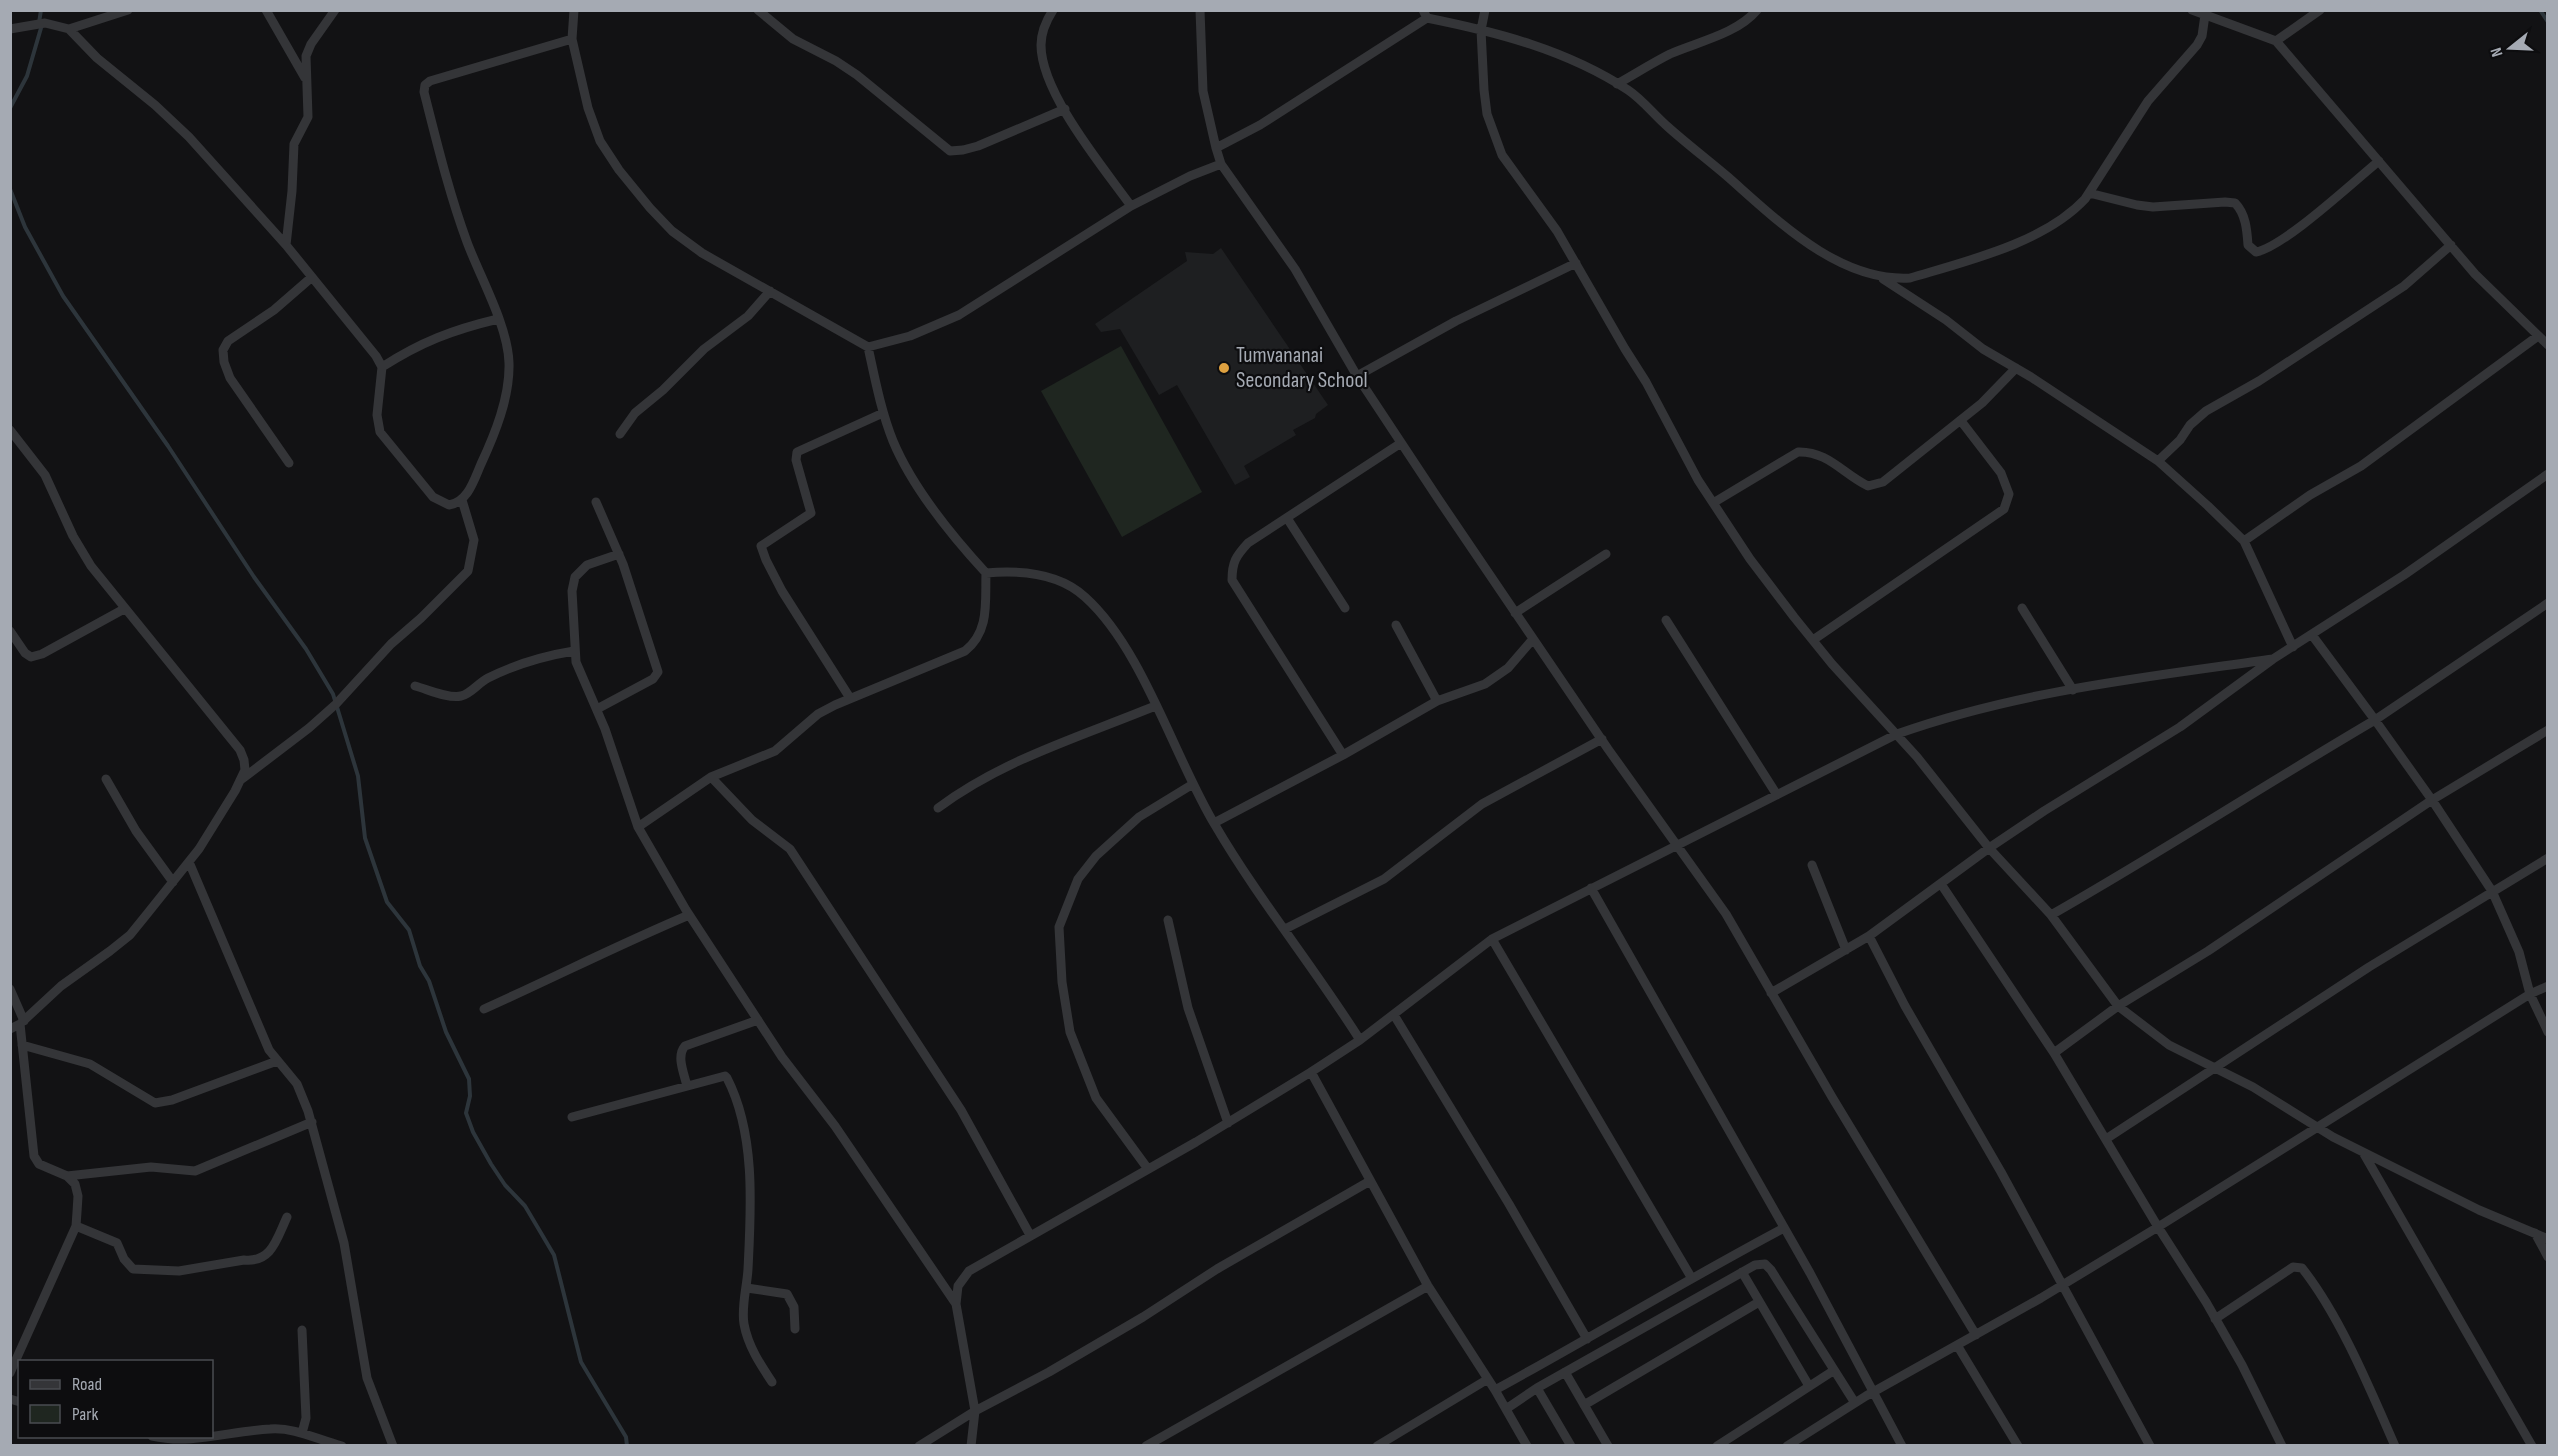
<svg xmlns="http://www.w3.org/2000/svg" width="2558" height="1456" viewBox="0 0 2558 1456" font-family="'Sofia Sans Condensed',sans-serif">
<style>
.built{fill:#1e1f21}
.green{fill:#1f2620}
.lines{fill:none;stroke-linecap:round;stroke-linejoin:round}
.stream{stroke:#2d353b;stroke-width:4}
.minor{stroke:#343538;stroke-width:9}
.poi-dot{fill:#dea140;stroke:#0d0d0f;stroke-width:2}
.labels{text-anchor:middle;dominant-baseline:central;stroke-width:4.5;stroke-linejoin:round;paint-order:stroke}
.poi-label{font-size:22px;fill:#a5aab3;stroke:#0d0d0f;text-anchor:start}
</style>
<rect width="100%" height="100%" fill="#121214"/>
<path class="built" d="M1221,248l107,157 -12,9 -1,4 -22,12 3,5 -52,31 6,11 -15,8 -58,-100 -18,10 -39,-66 -19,3 -6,-8 92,-63 -2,-9 28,2z"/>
<path class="green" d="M1121,346l81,146 -80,45 -81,-146z"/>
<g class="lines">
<path class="stream" d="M2540,10l8,12
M10,108l17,-32 14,-48 -2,-5 2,-13
M10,189l15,38 38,69 105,150 86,131 52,72 27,45 25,82 7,62 22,64 22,28 11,36 9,15 17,51 23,47 1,17 -4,17 7,19 18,32 14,21 20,21 29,49 27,107 45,75 1,9"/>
<path class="minor" d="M266,10l39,68
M574,10l-2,29 16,69 12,33 19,29 31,38 22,23 30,22 166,94 42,-11 49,-21 172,-109
M758,10l35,29 43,22 21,14 93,76 13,-1 15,-4 87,-37
M1053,10c-7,11 -12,22 -12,35 0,48 62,122 90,161l59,-30 31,-12 74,105 62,107 82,124 169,249 118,165 106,183 144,238
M1200,10l3,81 13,57
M1423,10l4,8c70,14 140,32 201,72 15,10 26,25 40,37 19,17 40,33 60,50 50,44 111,105 182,101 57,-17 134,-35 175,-79l63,-98 49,-56 5,-9 3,-21
M1485,10l-4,20 3,60 3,24 15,41 55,76 68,118 21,33 52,98 52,79 44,58 38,47 85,93 72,91 62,67 67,91 51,39 84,42 80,50 146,73 69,29
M2192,10l84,31 199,233 73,71
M10,29l35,-6 24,6 28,29 58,47 34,32 97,108 90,111 6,11 -5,48 3,17 53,65 16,8c19,-3 25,-25 32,-41 14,-30 29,-67 28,-101 -1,-37 -29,-86 -42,-121 -18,-49 -30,-99 -43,-150l1,-7 5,-4 142,-42
M69,29l59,-19
M2276,41l44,-31
M1617,84c18,-10 35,-21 53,-30 27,-12 67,-20 87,-44
M1221,164l-5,-16 44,-23 167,-107
M2089,193l48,12 16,2 72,-5 10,1c11,11 12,28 13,42l8,7c28,-5 98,-71 123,-91
M286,245l6,-54 2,-47 14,-27 -2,-61 5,-12 24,-34
M1883,279l63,41 37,29 48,28 127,84 50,45 36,35 49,106
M868,347c7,32 13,64 25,94 20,48 58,94 93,132 34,-3 73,0 99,24 58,52 89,160 130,228 44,75 99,142 145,215
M382,367c39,-25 70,-37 116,-48
M1357,376l99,-55 120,-58
M10,430l35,45 28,61 18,30 149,184 4,10 1,10 -10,21 -36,58 -52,65 -17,21 -20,16 -49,35 -41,38 -10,5
M620,434l15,-21 28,-23 41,-41 44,-33 22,-25
M2158,461l22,-21 10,-15 16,-14 53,-30 145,-95 47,-41
M289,463l-59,-85 -6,-16 -1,-12 5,-9 46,-31 38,-33
M596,502l27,62 35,108 -5,7 -56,30
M1713,503l85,-51c30,-1 45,22 70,34l15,-4 99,-79 34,-35
M1287,518l58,90
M2244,541l66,-46 51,-29 177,-130
M619,554l-32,11 -12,12 -3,14 4,71 29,67 33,98 48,83 96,147 53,69 121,178
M2022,608l51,82
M1515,613l91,-59
M1666,620l111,175
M1396,625l41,76
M10,631l15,22 6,4 11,-3 82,-45
M2312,635l63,85 173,-117
M1813,640l191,-131 5,-15 -8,-21 -40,-52
M415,686c12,3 33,13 46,10 10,-2 17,-13 27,-18 28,-14 55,-22 86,-27
M850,698l-68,-107 -16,-31 -5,-14 50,-33 -15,-53 1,-8 86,-39
M1343,755l-111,-175c0,-18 4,-24 16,-37l153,-100
M711,777l64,-26 43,-37 17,-9 130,-54c25,-20 20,-49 21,-78
M106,779l30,52 37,51
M242,779l67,-51 27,-24 55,-60 30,-26 47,-47 6,-31 -12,-40
M938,808c66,-49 142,-71 217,-102
M1214,823l129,-68 94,-54 48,-17 23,-16 25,-29
M638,827l73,-50 41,43 38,29 171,261 69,125
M189,862l80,188 28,34 11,27 36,132 23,135 26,68
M1812,865l34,85
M1941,884l113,169 104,174 48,75 36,63 40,81
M1591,888l219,385 92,173
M2051,915c109,-62 215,-131 324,-195l57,80 60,91 27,61 11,42 18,38
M1168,920l20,88 40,115
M1285,929l99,-50 98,-75 120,-65
M1869,936l36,70 96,166 149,274
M1492,939l199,338
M10,989l14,32
M1771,993l98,-57 120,-88 55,-37 136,-84 93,-68 131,-84 144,-101
M484,1009c69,-31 136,-65 205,-94
M1394,1015l115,189 78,135
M22,1045l68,19 65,39 17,-3 105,-39
M2054,1053l64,-47 90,-55 224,-151 116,-70
M1311,1072l117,214 67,104 32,56
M687,1086c-3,-13 -11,-30 -2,-40l73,-26
M572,1117l153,-41 2,2c29,56 24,131 21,191 -1,18 -7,38 -4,55 4,22 16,40 28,58
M2106,1139l263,-172 179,-109
M2364,1154l168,292
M1148,1169l-52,-71 -26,-66 -8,-50 -3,-55 19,-48 18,-23 43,-39 54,-33
M67,1176l84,-9 44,4 117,-49
M76,1226l41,17 7,16 9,10 46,2 65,-11c28,3 33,-22 43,-43
M2535,1233l13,24
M1742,1272l67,114
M747,1288l40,6 7,13 1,22
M2215,1319l78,-52 9,1c38,48 68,121 93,178
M1957,1345l61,101
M1565,1372l43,74
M10,1373l66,-147 1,-14 1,-16 -3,-12 -8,-8 -28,-12 -5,-8 -14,-132
M1537,1388l34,58
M1495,1390c97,-53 191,-110 289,-162
M10,1399l10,3
M1584,1405l175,-103
M1506,1409l31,-21 218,-123 10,-1 6,6 84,133
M302,1433l4,-15 -4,-88
M152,1436c40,9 78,-5 118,-7 25,-2 48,11 72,17
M919,1446l56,-35 74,-39 94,-55 74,-48 153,-88
M971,1446l4,-35 -19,-107 2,-18 11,-15 227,-129 115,-70 49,-32 132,-101 405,-205c121,-43 250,-57 376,-75
M1146,1446l282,-160
M1377,1446l111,-67
M1717,1446l116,-75
M1787,1446l79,-50 175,-98 117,-71 372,-233 18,-8"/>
</g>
<circle class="poi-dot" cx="1224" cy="368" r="6"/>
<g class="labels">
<g class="poi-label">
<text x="1236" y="355">Tumvananai<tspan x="1236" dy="25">Secondary School</tspan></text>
</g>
</g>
<rect width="2558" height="1456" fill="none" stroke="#a5aab3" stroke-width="24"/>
<rect x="18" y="1360" width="195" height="78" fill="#0d0d0f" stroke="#4a4c51" stroke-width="1.5"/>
<rect x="30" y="1380" width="30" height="9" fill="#343538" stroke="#4a4c51" stroke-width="1.5"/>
<text x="72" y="1390" font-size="18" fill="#a5aab3">Road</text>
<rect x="30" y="1405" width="30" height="18" fill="#1f2620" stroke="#4a4c51" stroke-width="1.5"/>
<text x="72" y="1420" font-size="18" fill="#a5aab3">Park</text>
<g transform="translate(2510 48) rotate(252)" stroke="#0d0d0f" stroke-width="4.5" paint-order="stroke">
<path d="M0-4.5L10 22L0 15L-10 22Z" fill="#a5aab3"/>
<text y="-9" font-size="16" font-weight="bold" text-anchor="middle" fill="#a5aab3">N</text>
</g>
</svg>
